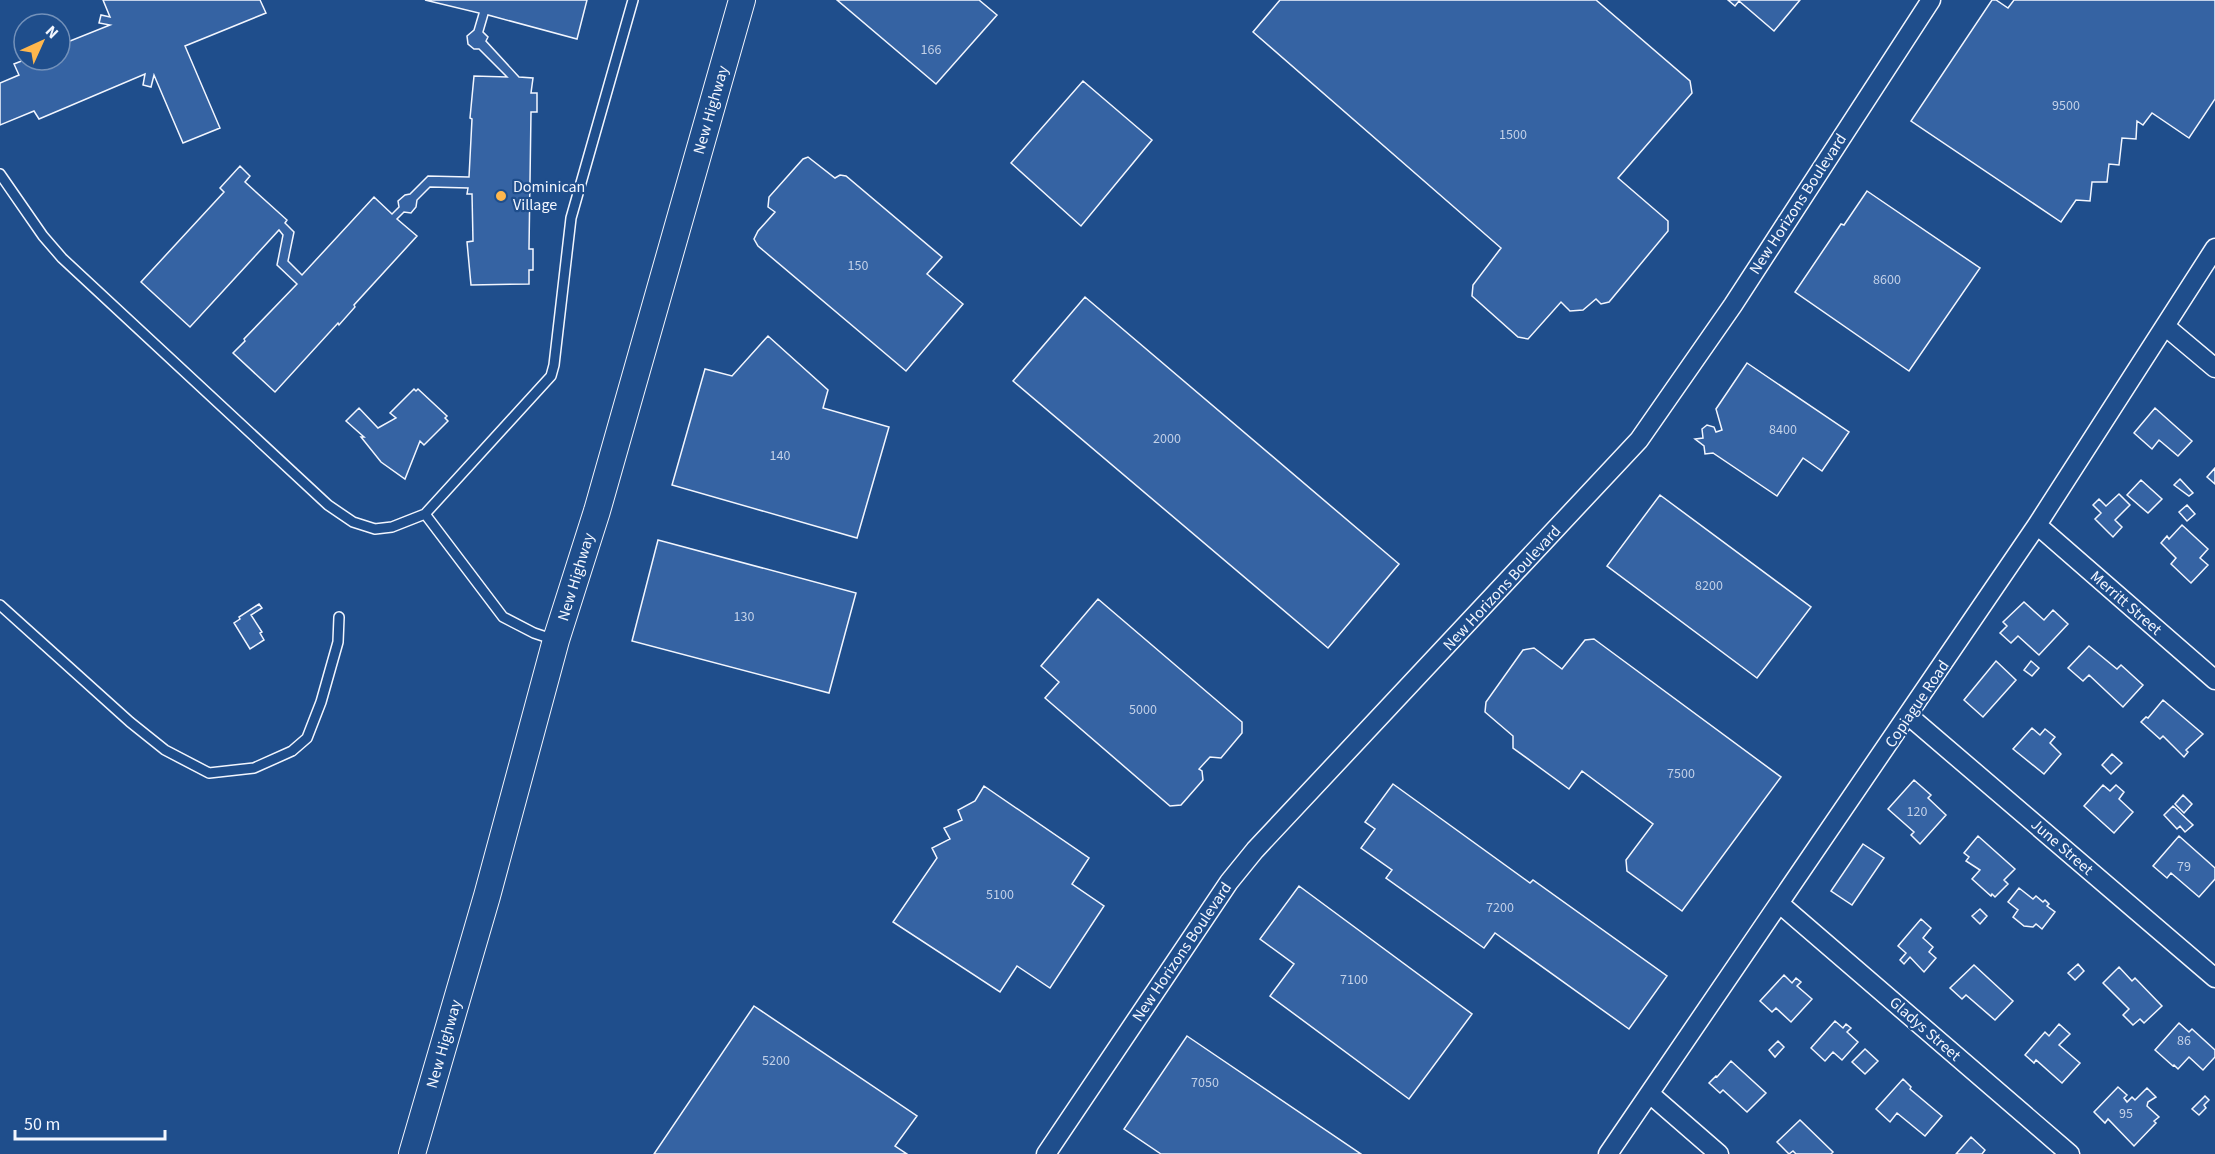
<svg xmlns="http://www.w3.org/2000/svg" width="2215" height="1154" viewBox="0 0 2215 1154" font-family="'Source Sans 3',sans-serif">
<style>
.building{fill:#3563a3;stroke:#f2f6ff;stroke-width:1.5}
.lines{fill:none;stroke-linecap:round;stroke-linejoin:round}
.lane-casing{stroke:#f2f6ff;stroke-width:12}
.street-casing{stroke:#f2f6ff;stroke-width:21}
.secondary-casing{stroke:#f2f6ff;stroke-width:28}
.lane{stroke:#1f4e8c;stroke-width:9}
.street{stroke:#1f4e8c;stroke-width:18}
.secondary{stroke:#1f4e8c;stroke-width:26}
.poi-dot{fill:#ffb74d;stroke:#1f4e8c;stroke-width:2}
.labels{text-anchor:middle;dominant-baseline:central;stroke-width:4.5;stroke-linejoin:round;paint-order:stroke}
.number-label{font-size:14px;fill:#c3d1e8}
.street-label{font-size:16px;fill:#f2f6ff;stroke:#1f4e8c}
.poi-label{font-size:16px;fill:#f2f6ff;stroke:#1f4e8c;text-anchor:start}
</style>
<rect width="100%" height="100%" fill="#1f4e8c"/>
<path class="building" d="M103,0h157l6,13 -81,33 35,82 -37,15 -29,-68 -3,12 -8,-2 2,-11 -106,45 -5,-8 -34,14v-42l19,-8 -5,-11 10,-4h36v-15l50,-20 -11,-2 2,-8 9,2z
M425,0h162l-10,39 -89,-24 -5,17 5,5 -2,4 33,36 14,1 -2,15h6v19h-6l-2,137h4v21h-4v14l-58,1 -4,-43 6,-1 -1,-47h-5l1,-6 -38,-1 -13,13 -1,7 -5,6 -7,-1 -7,7 20,17 -63,69 1,2 -16,18 -1,-2 -63,69 -42,-39 12,-12 -1,-2 53,-55 -20,-19 6,-30 -4,-5 -89,97 -49,-45 83,-90 -4,-4 20,-22 10,10 -5,6 42,38 -2,3 9,9 -6,29 14,14 72,-78 18,17 7,-7 -1,-6 7,-6 5,-1 18,-18 41,1 3,-58 -2,-1 4,-42 33,1 -28,-28h-5l-6,-5 -1,-8 7,-6 5,-17z
M837,0h142l18,15 -61,69z
M1280,0h316l94,81 2,12 -74,85 50,43v10l-59,71 -8,2 -5,-5 -13,11 -13,1 -9,-9 -33,37 -10,-2 -46,-41 1,-11 28,-37 -248,-216z
M1728,0h72l-26,31 -35,-30 -4,5z
M1992,0h4l12,8 6,-8h201v99l-26,39 -37,-25 -9,12 -6,-4 -1,18 -14,-1 -3,27 -10,-1 -2,18h-15l-2,19 -14,-1 -15,22 -150,-101z
M1083,81l69,59 -71,86 -70,-63z
M808,157l27,21 5,-3 6,1 96,81 -15,17 36,30 -57,67 -148,-125 -4,-7 4,-8 17,-19 -7,-5 1,-10 34,-38z
M1867,191l113,77 -71,103 -114,-79 46,-68 3,1z
M1085,297l314,267 -71,84 -315,-267z
M768,336l60,54 -5,18 66,19 -32,111 -185,-53 33,-116 27,7z
M1747,363l102,69 -27,39 -19,-13 -26,38 -64,-43 -8,1 -1,-8 -9,-7 8,-1 -1,-9 5,-4 7,2 2,5 6,-2 -6,-21z
M414,389l2,2 2,-2 29,27 -2,2 3,3 -24,24 -4,-4 -15,38 -24,-17 -20,-25h3l-18,-16 13,-13 19,20 18,-10 -6,-5z
M2155,408l37,33 -14,15 -19,-16 -7,9 -18,-16z
M2215,468v16l-8,-7z
M2180,479l13,14 -4,3 -15,-11z
M2141,480l21,19 -14,14 -21,-18z
M2119,494l11,11 -15,15 7,7 -9,10 -18,-18 6,-6 -8,-8 6,-6 7,7z
M1660,495l151,112 -54,71 -150,-112z
M2187,505l8,9 -8,7 -8,-9z
M2182,525l26,24 -8,9 8,7 -17,18 -20,-19 5,-6 -15,-15 6,-7 2,3z
M658,540l198,53 -27,100 -197,-52z
M1098,599l144,123v11l-21,25 -11,-1 -11,12 3,2 1,9 -22,25 -11,1 -125,-108 14,-16 -18,-16z
M2024,602l20,18 9,-10 15,14 -29,31 -21,-19 -7,7 -11,-10 7,-7 -4,-4z
M259,604l3,4 -11,7 11,17 -2,1 4,7 -14,9 -16,-26 6,-4 -1,-2z
M1594,639l187,138 -99,134 -55,-40 -1,-11 27,-36 -71,-53 -13,18 -56,-41v-12l-28,-24 1,-10 37,-52 11,-2 28,21 23,-29z
M2089,646l28,23 4,-4 22,20 -20,22 -34,-32 -6,6 -15,-13z
M1996,661l20,19 -33,37 -19,-17z
M2031,661l8,7 -7,8 -8,-6z
M2163,700l40,34 -17,16 2,2 -4,5 -21,-21 -3,3 -19,-17 5,-5 2,1z
M2032,728l8,7 5,-6 10,8 -5,6 11,11 -17,20 -31,-25z
M2112,754l10,9 -11,11 -9,-9z
M1914,780l17,15 -3,3 18,17 -26,29 -9,-9 3,-3 -26,-23z
M1393,784l137,99 3,-3 134,96 -38,53 -134,-96 -11,15 -98,-70 6,-8 -31,-22 14,-19 -10,-7z
M2103,785l7,6 6,-6 8,7 -5,7 14,13 -19,21 -30,-27z
M984,786l105,72 -17,26 32,22 -54,82 -33,-22 -17,26 -107,-70 44,-64 -5,-10 18,-9 -6,-11 18,-8 -4,-10 17,-9z
M2183,795l9,9 -8,9 -9,-9z
M2173,806l20,19 -8,7 -5,-6 -3,3 -13,-14z
M1978,836l37,33 -11,11 4,4 -13,13 -3,-3 -1,2 -19,-17 8,-9 -14,-9 3,-4 -5,-4z
M2179,836l36,32v11l-16,18 -28,-24 -4,5 -14,-12z
M1863,844l21,14 -32,47 -21,-14z
M1299,886l173,128 -63,85 -139,-103 24,-32 -34,-25z
M2019,888l14,11 3,-3 7,6 2,-2 4,4 -2,2 8,6 -13,17 -6,-5 -3,3 -9,-1 -11,-9 5,-7 -10,-8z
M1980,909l7,7 -7,8 -8,-8z
M1921,919l10,9 -8,10 10,9 -4,5 7,6 -12,14 -14,-15 -6,7 -4,-4 6,-7 -8,-7z
M2078,964l6,7 -9,9 -7,-7z
M1974,965l39,36 -18,19 -29,-25 -4,4 -12,-11z
M2119,967l13,14 3,-3 27,28 -18,17 -4,-4 -7,6 -10,-10 6,-6 -26,-26z
M1784,975l8,8 4,-5 5,4 -4,4 15,13 -21,23 -15,-14 -4,4 -12,-11z
M754,1006l163,110 -22,30 12,8h-253z
M1835,1021l8,7 3,-4 5,4 -4,4 11,10 -16,18 -9,-8 -8,9 -14,-13z
M2179,1023l10,9 3,-3 23,21v7l-12,13 -14,-13 -11,12 -4,-4 -1,1 -18,-16z
M2059,1024l11,10 -11,11 21,18 -18,20 -26,-23 -2,3 -9,-8 20,-23 4,4z
M1187,1036l174,118h-200l-37,-25z
M1778,1041l6,6 -9,10 -6,-7z
M1865,1049l13,12 -13,13 -13,-12z
M1731,1061l35,32 -19,19 -24,-22 -3,3 -11,-10 7,-7 1,1z
M1903,1079l8,8 -1,2 32,27 -17,20 -28,-23 -7,9 -14,-13z
M2118,1087l9,8 -3,3 3,4 5,-5 3,3 12,-12 9,9 -8,5 -1,4 12,11 -5,4 2,2 -22,23 -26,-27 -3,4 -11,-11z
M2205,1096l4,4 -5,5 2,3 -7,7 -7,-6z
M1800,1120l33,32 -2,2h-35l-3,-3 -4,3 -12,-12z
M1971,1137l14,13 -3,4h-26z"/>
<g class="lines">
<defs>
<path id="lane" d="M0,174l43,62 19,22 266,247 25,17 22,7 17,-2 33,-13 126,-138 3,-11 17,-147 62,-218
M425,514l78,103 31,16 21,7
M0,605l130,117 35,28 44,23 45,-5 38,-17 15,-13 14,-36 17,-60 1,-25"/>
<path id="street" d="M2165,326l50,42
M2037,525l178,155
M1909,716l306,262
M1780,904l290,250
M1650,1094l69,60
M1046,1154l183,-272 26,-32 384,-410 94,-135 198,-305
M1608,1154l429,-629 178,-277"/>
<path id="secondary" d="M412,1154l75,-258 69,-256 41,-129 145,-511"/>
</defs>
<use href="#lane" class="lane-casing"/>
<use href="#street" class="street-casing"/>
<use href="#secondary" class="secondary-casing"/>
<use href="#lane" class="lane"/>
<use href="#street" class="street"/>
<use href="#secondary" class="secondary"/>
</g>
<circle class="poi-dot" cx="501" cy="196" r="6"/>
<g class="labels">
<g class="number-label">
<text x="931" y="50">166</text>
<text x="2066" y="106">9500</text>
<text x="1513" y="135">1500</text>
<text x="858" y="266">150</text>
<text x="1887" y="280">8600</text>
<text x="1783" y="430">8400</text>
<text x="1167" y="439">2000</text>
<text x="780" y="456">140</text>
<text x="1709" y="586">8200</text>
<text x="744" y="617">130</text>
<text x="1143" y="710">5000</text>
<text x="1681" y="774">7500</text>
<text x="1917" y="812">120</text>
<text x="2184" y="867">79</text>
<text x="1000" y="895">5100</text>
<text x="1500" y="908">7200</text>
<text x="1354" y="980">7100</text>
<text x="2184" y="1041">86</text>
<text x="776" y="1061">5200</text>
<text x="1205" y="1083">7050</text>
<text x="2126" y="1114">95</text>
</g>
<g class="street-label">
<text transform="translate(711 110) rotate(-74)">New Highway</text>
<text transform="translate(1798 204) rotate(-57)">New Horizons Boulevard</text>
<text transform="translate(576 577) rotate(-73)">New Highway</text>
<text transform="translate(1502 588) rotate(-47)">New Horizons Boulevard</text>
<text transform="translate(2126 603) rotate(41)">Merritt Street</text>
<text transform="translate(1917 704) rotate(-56)">Copiague Road</text>
<text transform="translate(2062 847) rotate(41)">June Street</text>
<text transform="translate(1182 952) rotate(-56)">New Horizons Boulevard</text>
<text transform="translate(1925 1029) rotate(41)">Gladys Street</text>
<text transform="translate(444 1044) rotate(-74)">New Highway</text>
</g>
<g class="poi-label">
<text x="513" y="187">Dominican<tspan x="513" dy="18">Village</tspan></text>
</g>
</g>
<g transform="translate(42 42) rotate(45)"><circle r="28" fill="#1f4e8c" stroke="#7391ba" stroke-width="1.5"/>
<path d="M0-4.5L10 22L0 15L-10 22Z" fill="#ffb74d"/>
<text y="-9" font-size="16" font-weight="bold" text-anchor="middle" fill="#f2f6ff">N</text>
</g>
<path d="M15 1130v9h150v-9" fill="none" stroke="#f2f6ff" stroke-width="3"/>
<text x="24" y="1130" font-size="18" fill="#f2f6ff" stroke="#1f4e8c" stroke-width="4.5" paint-order="stroke">50 m</text>
</svg>
